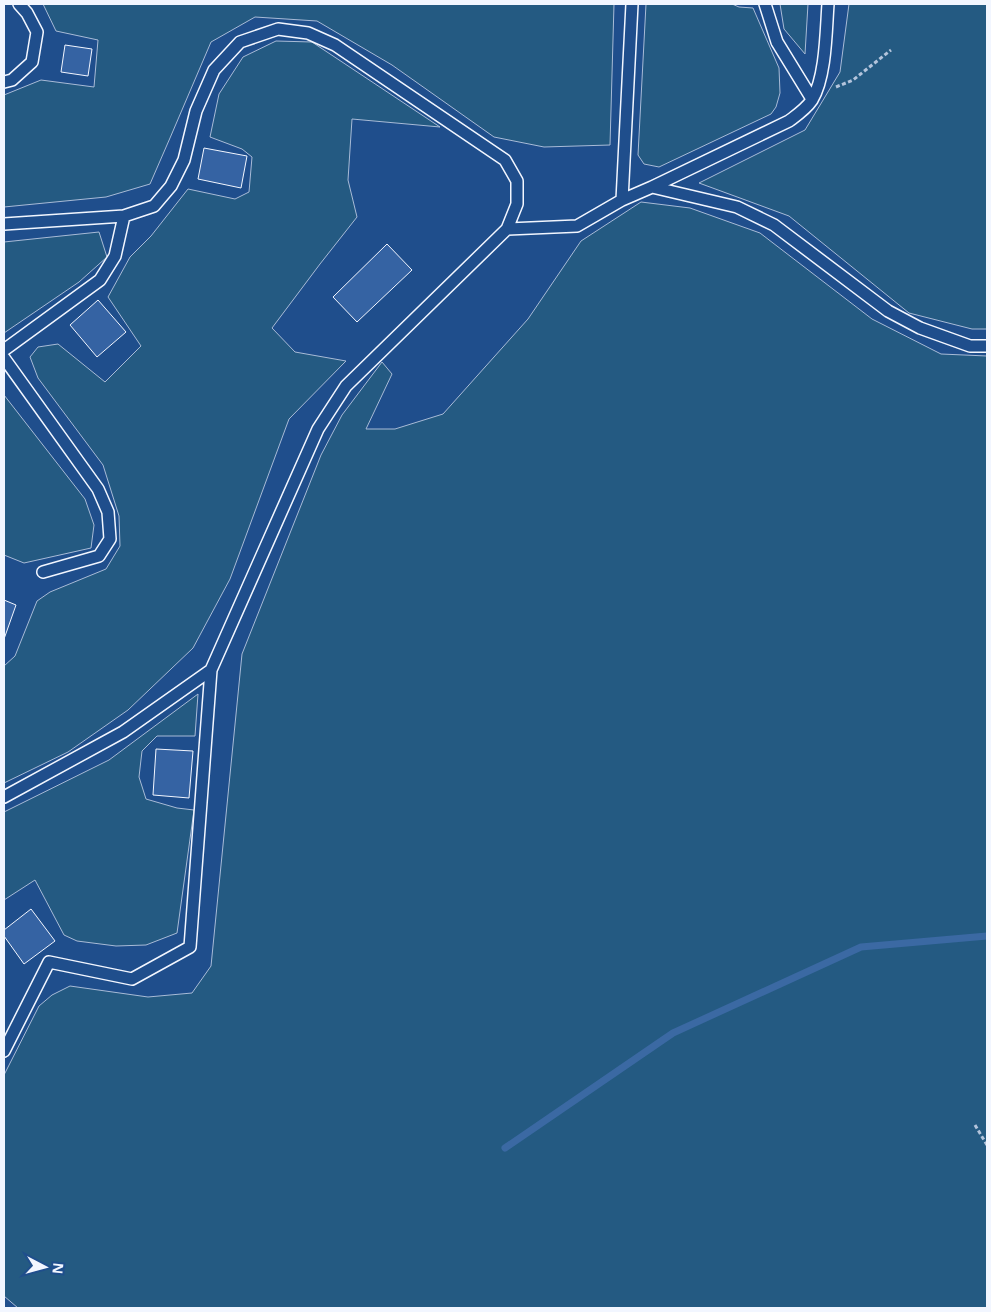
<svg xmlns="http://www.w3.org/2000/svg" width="991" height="1312" viewBox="0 0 991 1312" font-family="'Noto Sans',sans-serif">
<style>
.green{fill:#245a82;stroke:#a8bbd7}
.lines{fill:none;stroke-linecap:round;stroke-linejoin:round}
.stream{stroke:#3b69a3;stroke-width:7}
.building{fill:#3563a3;stroke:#f2f6ff}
.service-casing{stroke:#f2f6ff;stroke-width:14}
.path{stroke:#b3c4dc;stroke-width:3;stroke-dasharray:4 2.5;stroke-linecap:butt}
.service{stroke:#1f4e8c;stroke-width:11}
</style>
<rect width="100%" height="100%" fill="#1f4e8c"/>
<path class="green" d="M43,4h571l-4,141 -66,2 -50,-10 -102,-72 -75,-44 -62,-4 -44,25 -41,96 -20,46 -44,13 -102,10v-112l37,-15 53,7 4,-47 -42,-9z
M646,4h86l7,3 14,1 26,60 1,25 -4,14 -5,7 -112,53 -15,-3 -6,-9z
M780,4h28l-3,50 -21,-25z
M849,4h138v325h-15l-63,-16 -120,-97 -90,-33 106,-53 35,-58z
M276,41l36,1 128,85 -88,-8 -4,61 9,37 -37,47 -48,64 23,24 51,9 -57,58 -59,160 -37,69 -65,62 -60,42 -64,31v-117l11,-10 22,-55 13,-9 56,-23 14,-23 -1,-30 -16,-51 -65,-87 -8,-21 8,-10 20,-3 47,38 36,-36 -33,-49 22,-40 21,-21 37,-47 47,10 14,-7 3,-35 -10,-8 -32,-12 9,-43 24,-37z
M641,202l49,6 70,25 112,86 69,35 46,2v952h-969l-14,-12v-221l35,-69 13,-11 18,-9 78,11 44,-4 19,-27 31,-312 79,-199 21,-40 40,-53 10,12 -26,55h29l48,-15 85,-95 53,-78z
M99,232l8,25 -28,25 -75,51v-91z
M4,395l81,104 9,26 -3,23 -67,15 -20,-8z
M198,694l-3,42h-38l-15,15 -3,26 7,22 31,9 17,2 -17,123 -31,12 -30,1 -39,-5 -13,-6 -29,-55 -31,20v-88l105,-52z"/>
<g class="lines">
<path class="stream" d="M505,1148l168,-115 188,-86 126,-11"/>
</g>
<path class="building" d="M65,45l27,4 -4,27 -27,-4z
M204,148l43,8 -6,32 -43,-9z
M387,244l25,26 -55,52 -24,-25z
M98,300l28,32 -29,25 -27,-32z
M4,600l12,5 -12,34z
M156,749l37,2 -4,47 -36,-3z
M31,909l24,32 -31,23 -20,-28v-6z"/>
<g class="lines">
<defs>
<path id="service" d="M765,4l12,38 35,57
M4,82l8,-2 20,-18 5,-30 -10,-19 -8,-9
M652,187l137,-66c8,-6 17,-12 23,-21 14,-23 14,-69 16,-96
M622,200l30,-13 85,20 37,18 114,86 32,17 50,18h17
M4,224l120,-8 30,-10 17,-20 13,-26 12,-49 18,-41 26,-28 38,-13 30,4 27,12 170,115 12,21v23l-10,25
M4,350l96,-70 15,-24 9,-40
M4,358l94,131 10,23 2,27 -11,17 -56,16
M4,797l119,-65 88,-62 107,-241 28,-43 161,-157 70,-3 45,-26 10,-196
M4,1051l45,-89 83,17 58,-32 21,-277"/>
</defs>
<use href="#service" class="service-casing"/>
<path class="path" d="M836,87l17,-7 38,-30
M975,1125l12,20"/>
<use href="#service" class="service"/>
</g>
<rect width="991" height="1312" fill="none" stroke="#f2f6ff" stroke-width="10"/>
<g transform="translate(45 1267) rotate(96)" stroke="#1f4e8c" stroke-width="4" paint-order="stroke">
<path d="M0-4L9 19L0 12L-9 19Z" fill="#f2f6ff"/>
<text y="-8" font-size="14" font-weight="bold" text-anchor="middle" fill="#f2f6ff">N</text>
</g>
</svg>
